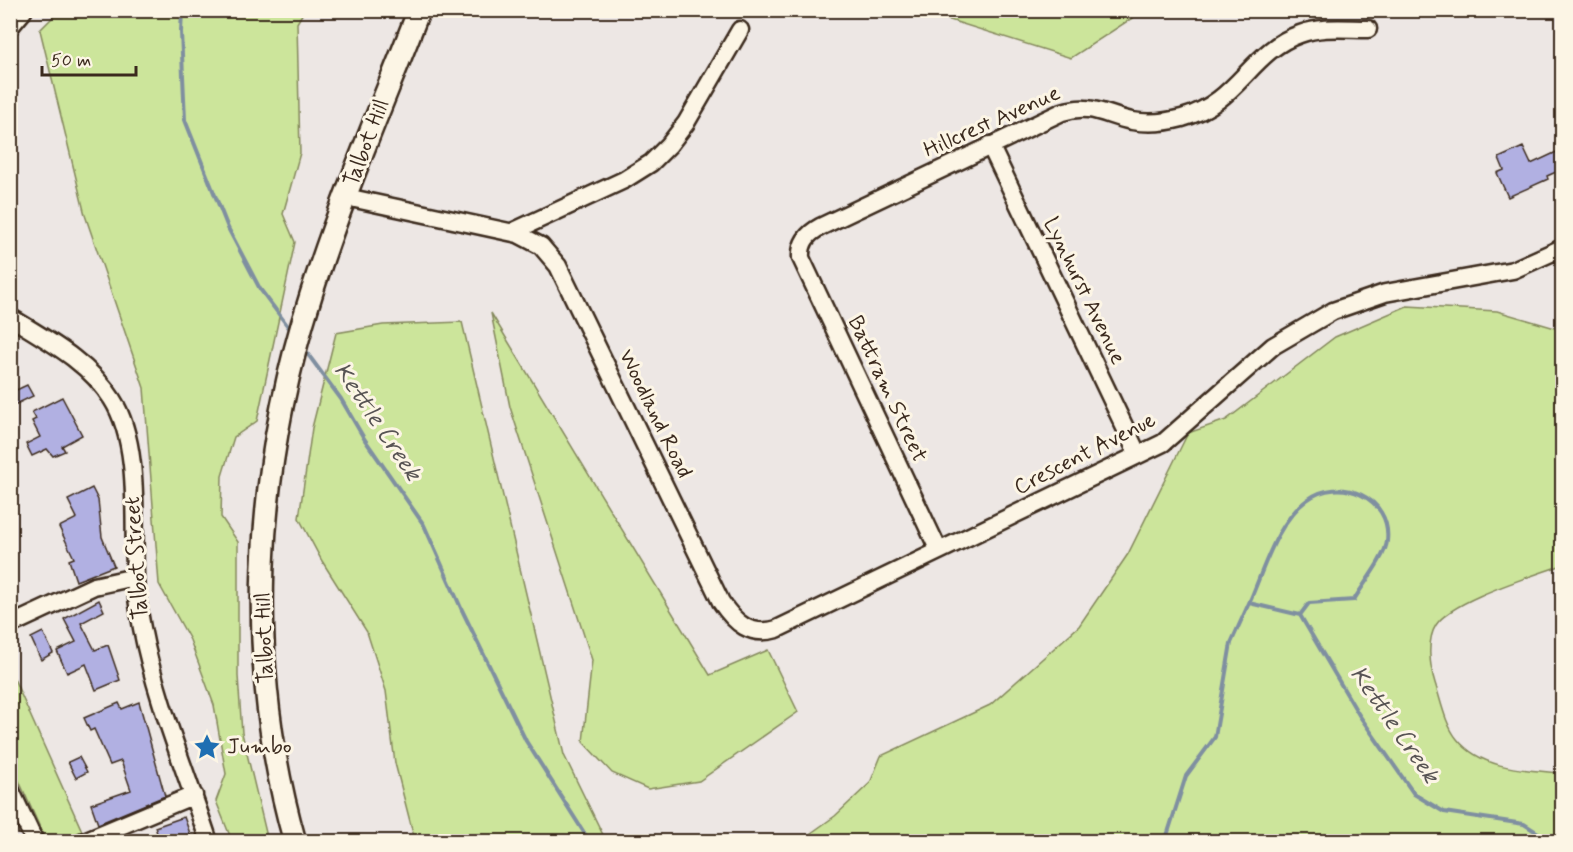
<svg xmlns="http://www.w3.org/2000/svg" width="1573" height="852" viewBox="0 0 1573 852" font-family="Mynerve,sans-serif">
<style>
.green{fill:#cce59b;stroke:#84885c;stroke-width:1.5}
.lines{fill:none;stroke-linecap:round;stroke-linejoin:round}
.stream{stroke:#7f8fa0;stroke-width:4}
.building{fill:#b1b0e2;stroke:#3b2a1e;stroke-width:1.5}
.minor-casing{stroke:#3b2a1e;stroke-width:21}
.major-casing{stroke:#3b2a1e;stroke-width:26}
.minor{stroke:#fcf5e5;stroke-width:16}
.major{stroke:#fcf5e5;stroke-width:21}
.labels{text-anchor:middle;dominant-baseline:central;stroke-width:6;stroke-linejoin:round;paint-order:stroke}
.street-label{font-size:22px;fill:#3b2a1e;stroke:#fcf5e5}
.poi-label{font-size:22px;fill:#3b2a1e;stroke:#fcf5e5;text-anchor:start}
.water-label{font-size:24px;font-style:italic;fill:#585454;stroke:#fcf5e5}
</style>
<rect width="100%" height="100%" fill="#ede7e4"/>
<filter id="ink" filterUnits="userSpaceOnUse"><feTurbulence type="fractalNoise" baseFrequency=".0167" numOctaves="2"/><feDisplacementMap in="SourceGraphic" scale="12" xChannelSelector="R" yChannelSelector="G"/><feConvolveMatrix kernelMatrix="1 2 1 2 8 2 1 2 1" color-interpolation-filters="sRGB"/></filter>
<g filter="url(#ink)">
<path class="green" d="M59,11h245l-7,12 3,130 -17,61 12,28 -38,179 -23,16 -12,39 -1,41 17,25v134l4,57 26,108h-36l-16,-40 10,-27 -12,-69 -24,-65 -31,-56 -15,-196 -59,-173 -45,-185z
M921,11h222l-72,47z
M1407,306l90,5 65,19v235c-29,11 -110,35 -126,60 -10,16 -6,42 -1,58 6,18 10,41 22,56 25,31 69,31 105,34v68h-762l35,-25 35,-33 11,-27 109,-51 89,-79 49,-72 60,-121 38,-13 109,-83z
M491,313l219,362 58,-25 30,62 -99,69 -51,8 -36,-16 -29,-31 9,-82 -82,-253z
M462,322l102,433 42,86h-191l-20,-78 -9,-72 -19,-59 -45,-71 -23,-43 13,-90 24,-95 47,-8z
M11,672l71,159 -22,10h-14l-35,-78z"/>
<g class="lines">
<path class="stream" d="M182,10l-1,22 4,88 43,108 32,61 33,44
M304,349l37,50 24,41 59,85 37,83 65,133 64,101
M1249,603c15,-34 27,-80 58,-103 32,-25 85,-3 80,41 -1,15 -25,45 -33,59l-45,3 -9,12
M1165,842l21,-66 29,-39 16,-94 18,-40 51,12 59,100 55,79 30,18 80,12 28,18"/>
</g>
<path class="building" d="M1523,147l8,17 32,-15v20l-16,7 1,3 -40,18 -11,-24 7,-3 -5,-12z
M27,385l6,11 -23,11v-14z
M62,397l20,38 -20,11 3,5 -12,5 -6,-7 -15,7 -6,-12 14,-7 -8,-16 4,-2 -4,-7z
M92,488l6,12 4,37 12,29 -38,15 -7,-21 5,-2 -15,-31 18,-9 -9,-18z
M99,600l5,11 -23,12 14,27 13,-5 12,35 -24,10 -10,-26 -19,9 -10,-22 19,-9 -12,-23z
M43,632l10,21 -12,7 -10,-22z
M139,702l26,94 -67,28 -7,-20 40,-14 -10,-29 -11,4 -16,-36 -4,2 -6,-13 35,-15 3,6z
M79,757l8,15 -11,6 -8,-16z
M184,817l8,22 -32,3 -5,-15z"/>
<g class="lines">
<defs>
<path id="minor" d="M990,145l148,310
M346,197l172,37 23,12 17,20 163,336c14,21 29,35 56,27l386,-186 110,-97 60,-35 52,-18 128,-23 49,-22
M512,232l112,-52 27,-17 18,-18 17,-22 54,-93
M10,317c37,23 79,45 102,82 29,45 21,123 23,175 0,18 4,37 7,54 13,69 45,146 67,214
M939,551l-138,-293c-1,-15 6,-24 19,-31l242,-115c30,-9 42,3 70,9 17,3 35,1 50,-3 57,-16 68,-67 118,-84 22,-8 45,-5 68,-5
M10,625l84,-39 41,-9
M10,789l25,53
M82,842l112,-47"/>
<path id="major" d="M10,23l11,-13
M295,842c-51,-179 -40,-371 16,-547 30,-96 71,-190 108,-285"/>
</defs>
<use href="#minor" class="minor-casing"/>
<use href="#major" class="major-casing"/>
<use href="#minor" class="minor"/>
<use href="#major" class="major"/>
</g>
</g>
<defs>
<symbol id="sight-bare" viewBox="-9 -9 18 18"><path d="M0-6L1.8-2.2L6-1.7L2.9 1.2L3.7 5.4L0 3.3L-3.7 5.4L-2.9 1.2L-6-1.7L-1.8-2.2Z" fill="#1f6fb2" stroke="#fcf5e5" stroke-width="2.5" paint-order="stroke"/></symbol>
</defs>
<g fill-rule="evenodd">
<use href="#sight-bare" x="188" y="728" width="38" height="38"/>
</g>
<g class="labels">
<g class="street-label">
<text transform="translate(992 122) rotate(-24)">Hillcrest Avenue</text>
<text transform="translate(367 143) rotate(-69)">Talbot Hill</text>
<text transform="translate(1084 291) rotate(64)">Lynhurst Avenue</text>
<text transform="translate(887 389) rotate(65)">Battram Street</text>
<text transform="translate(655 414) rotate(64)">Woodland Road</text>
<text transform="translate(1085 454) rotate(-27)">Crescent Avenue</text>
<text transform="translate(137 558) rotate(-94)">Talbot Street</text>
<text transform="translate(265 638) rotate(-92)">Talbot Hill</text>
</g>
<g class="poi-label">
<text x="227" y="747">Jumbo</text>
</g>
<g class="water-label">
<text transform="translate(377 422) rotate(56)">Kettle Creek</text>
<text transform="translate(1394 725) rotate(55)">Kettle Creek</text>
</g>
</g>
<rect width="1573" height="852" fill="none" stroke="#fcf5e5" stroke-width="36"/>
<rect x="18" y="18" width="1537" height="816" fill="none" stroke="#3b2a1e" stroke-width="2" filter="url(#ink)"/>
<path d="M42 66v9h94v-9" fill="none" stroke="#3b2a1e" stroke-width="3"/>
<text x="51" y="66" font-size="18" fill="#3b2a1e" stroke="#fcf5e5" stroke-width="4.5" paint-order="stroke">50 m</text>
</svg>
